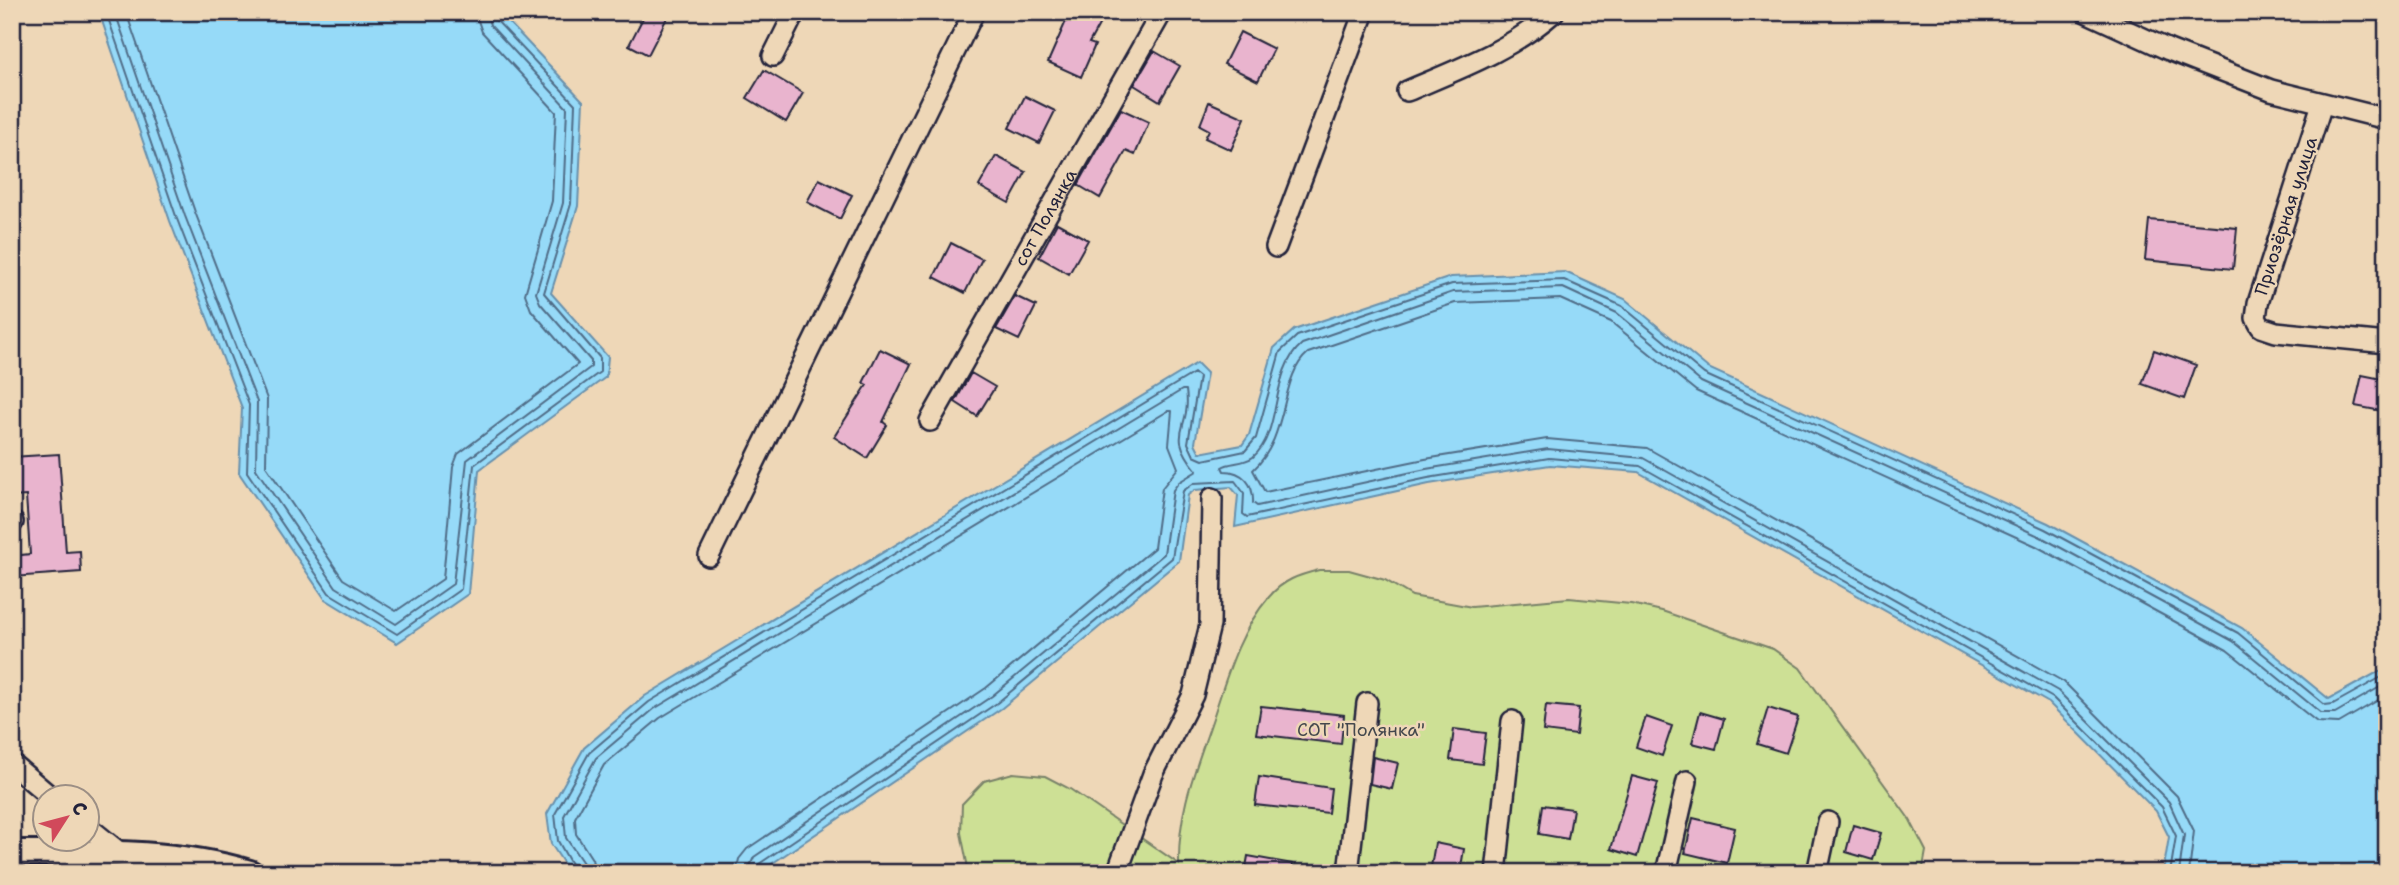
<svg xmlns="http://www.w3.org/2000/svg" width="2399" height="885" viewBox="0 0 2399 885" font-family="'Shantell Sans',sans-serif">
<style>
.green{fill:#cde095;stroke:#788168;stroke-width:2}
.water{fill:#96daf8;stroke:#6890ac;stroke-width:2}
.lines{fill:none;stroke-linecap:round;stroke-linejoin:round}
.shore{stroke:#506c87;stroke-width:2}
.building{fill:#e9b4ce;stroke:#22223b;stroke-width:2}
.minor-casing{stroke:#22223b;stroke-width:24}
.major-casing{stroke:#22223b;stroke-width:30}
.minor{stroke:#eed7b7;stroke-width:19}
.major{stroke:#eed7b7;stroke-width:24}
.labels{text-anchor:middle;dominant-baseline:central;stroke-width:5;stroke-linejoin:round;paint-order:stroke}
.street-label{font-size:18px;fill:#22223b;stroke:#eed7b7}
.park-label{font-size:18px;fill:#44484d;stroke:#eed7b7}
</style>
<rect width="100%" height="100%" fill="#eed7b7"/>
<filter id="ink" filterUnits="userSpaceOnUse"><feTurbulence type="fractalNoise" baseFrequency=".0143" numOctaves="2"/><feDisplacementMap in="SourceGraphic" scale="14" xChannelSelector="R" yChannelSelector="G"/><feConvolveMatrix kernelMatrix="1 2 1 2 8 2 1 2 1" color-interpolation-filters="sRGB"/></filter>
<g filter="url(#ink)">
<path class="green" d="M1319,570h30l36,10 27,16 60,11 97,-9 62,6 31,7 111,38 27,19 110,152 16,31 -4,22h-953l-8,-40 1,-29 22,-23 29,-8 32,3 25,13 109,75c-1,-55 17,-95 34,-146 14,-42 26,-86 56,-121 14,-17 30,-22 50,-27z"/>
<path class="water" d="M99,12h400l84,89 -5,105 -27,87 57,64 -2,20 -127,93 -11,124 -71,49 -72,-44 -86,-126 3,-65 -72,-187z
M1565,272l60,27 83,69 340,155 194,105 87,71 58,-32v206h-224l6,-36 -13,-26 -107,-108 -411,-231 -88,-7 -121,19 -194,43 3,-32 -7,-8 -36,3 -7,5 -9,66 -177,147 -244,165h-188l-19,-29 -4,-30 37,-66 61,-52 552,-333 10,10 -12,70 5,10 42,-8 7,-10 25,-87 20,-18 157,-53z"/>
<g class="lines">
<path class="shore" d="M106,12l71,207 72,186 -2,67 82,121 68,41 64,-45 13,-124 126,-93v-14l-56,-65 27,-89 4,-100 -79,-84 -1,-8
M115,12l70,204 72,186 -1,67 80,118 60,37 57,-40 14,-124 124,-93v-6l-51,-58 -4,-10 27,-90 4,-95 -77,-83 -4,-13
M126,12l69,200 72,187 -1,67 77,113 53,32 47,-32 10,-112 5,-13 120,-90 -47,-54 -6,-16 27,-93 4,-89 -74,-80 -7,-20
M576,873l-18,-32 -3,-27 34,-61 60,-51 545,-329 5,4 -11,66 6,13 9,4 42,-9 11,-13 24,-86 17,-16 155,-52 112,-4 58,26 82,68 341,155 193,104 87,72 8,-1 54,-30
M585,873l-2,-10 -17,-25 -2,-22 32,-58 58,-49 528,-319h4c6,42 -22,40 11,81l-18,11 -6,8 -9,64 -172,142 -238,161 -7,16
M595,873l-3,-14 -16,-25 -1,-16 29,-53 56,-47 508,-307h4l-3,34 9,23 -16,20 -8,60 -168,140 -239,161 -8,10 -3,14
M755,873l4,-9 238,-161 175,-145 11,-67 11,-8 41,-2 9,12 -1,21 4,3 181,-39 121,-20 91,8 413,232 109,109 14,29 -6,37
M2179,873l5,-38 -15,-33 -111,-111 -415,-233 -95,-9 -122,20 -169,37 -4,-3c1,-19 -10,-32 -29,-32l-2,-4c9,-5 22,-3 31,-10 30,-26 16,-85 49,-113l151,-52 110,-4 54,25 84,69 340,155 192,104 88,72h14l52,-30
M2189,873l5,-42 -17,-35 -113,-114 -417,-234 -100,-9 -122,20 -160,33 -12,-22c37,-34 26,-93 55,-117l147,-50 105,-4 51,23 85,69 340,155 191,104 90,72 22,1 48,-28"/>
</g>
<path class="building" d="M646,12h24l-22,43 -19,-10z
M1070,12h36l-17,31 6,2 -14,32 -33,-15z
M1240,32l34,17 -16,32 -34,-17z
M1154,51l26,15 -20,35 -26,-16z
M764,70l39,23 -17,29 -39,-24z
M1025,96l30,15 -16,32 -30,-15z
M1209,102l36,16 -14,32 -26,-12 4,-8 -9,-5z
M1121,109l28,13 -14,33 -9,-4 -26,47 -22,-13z
M996,156l30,16 -17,31 -30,-17z
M819,179l33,16 -12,24 -33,-17z
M2149,220l88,8 -4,41 -88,-9z
M1057,223l31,17 -19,34 -30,-17z
M951,243l31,16 -17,34 -31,-16z
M1015,296l21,10 -17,34 -23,-11z
M880,349l31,15 -28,58 4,3 -20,33 -33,-21 33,-52 -4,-2z
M2154,350l42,15 -12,34 -42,-15z
M971,373l24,14 -18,29 -22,-14z
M2362,375l25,5v32l-32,-6z
M59,454l7,98 14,-1 1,21 -69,5v-21l18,-2 -4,-58 -14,1v-40z
M1546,705l33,3 -3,27 -33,-4z
M1261,706l83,9 -3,29 -85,-10z
M1768,708l30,9 -12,36 -29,-9z
M1700,712l24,7 -8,30 -24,-6z
M1646,717l26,9 -10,30 -26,-9z
M1454,729l32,4 -4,31 -32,-4z
M1373,757l25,6 -6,26 -22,-5z
M1632,776l26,7 -21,74 -26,-8z
M1259,777l72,11 -3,25 -73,-8z
M1543,805l30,4 -5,30 -29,-5z
M1693,818l42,10 -8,35 -42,-10z
M1853,825l28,8 -8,27 -27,-8z
M1435,843l29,6 -4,24h-30z
M1248,856l45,8 -1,9h-47z"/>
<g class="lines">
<defs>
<g id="minor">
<path d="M2086,12l83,38 102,40 116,29"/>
<path d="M773,56l22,-44"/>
<path d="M1407,91c52,-22 104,-41 147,-79"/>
<path d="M2322,104l-64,199 -2,15 5,9 15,5 111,11"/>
<path d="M1276,247l88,-235"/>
<path id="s1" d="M930,421l232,-409"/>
<path d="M12,522h1"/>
<path d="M709,556l265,-544"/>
<path d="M12,764l40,34"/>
<path d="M88,827l31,25"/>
<path d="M1117,873l36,-99 40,-79 17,-70 2,-127"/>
<path d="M1348,873l19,-170"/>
<path d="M1496,873l16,-152"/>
<path d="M1666,873l21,-92"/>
<path d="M1817,873l11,-51"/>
</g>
<path id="major" d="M12,853c80,0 162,-3 238,20"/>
</defs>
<use href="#minor" class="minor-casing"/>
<use href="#major" class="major-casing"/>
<use href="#minor" class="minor"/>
<use href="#major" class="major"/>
</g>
</g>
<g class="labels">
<g class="street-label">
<text transform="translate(2286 216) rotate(-72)">Приозёрная улица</text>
<text stroke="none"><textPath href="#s1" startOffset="234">сот Полянка</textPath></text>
</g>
<g class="park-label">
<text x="1361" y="730">СОТ "Полянка"</text>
</g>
</g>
<rect width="2399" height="885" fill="none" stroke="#eed7b7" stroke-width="42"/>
<rect x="21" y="21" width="2357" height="843" fill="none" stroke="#22223b" stroke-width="2.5" filter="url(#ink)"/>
<g transform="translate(66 818) rotate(54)"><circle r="33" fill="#eed7b7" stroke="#9c8f85" stroke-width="2"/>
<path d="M0-5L12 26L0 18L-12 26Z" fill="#d1495b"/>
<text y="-10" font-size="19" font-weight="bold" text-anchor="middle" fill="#22223b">С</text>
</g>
</svg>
